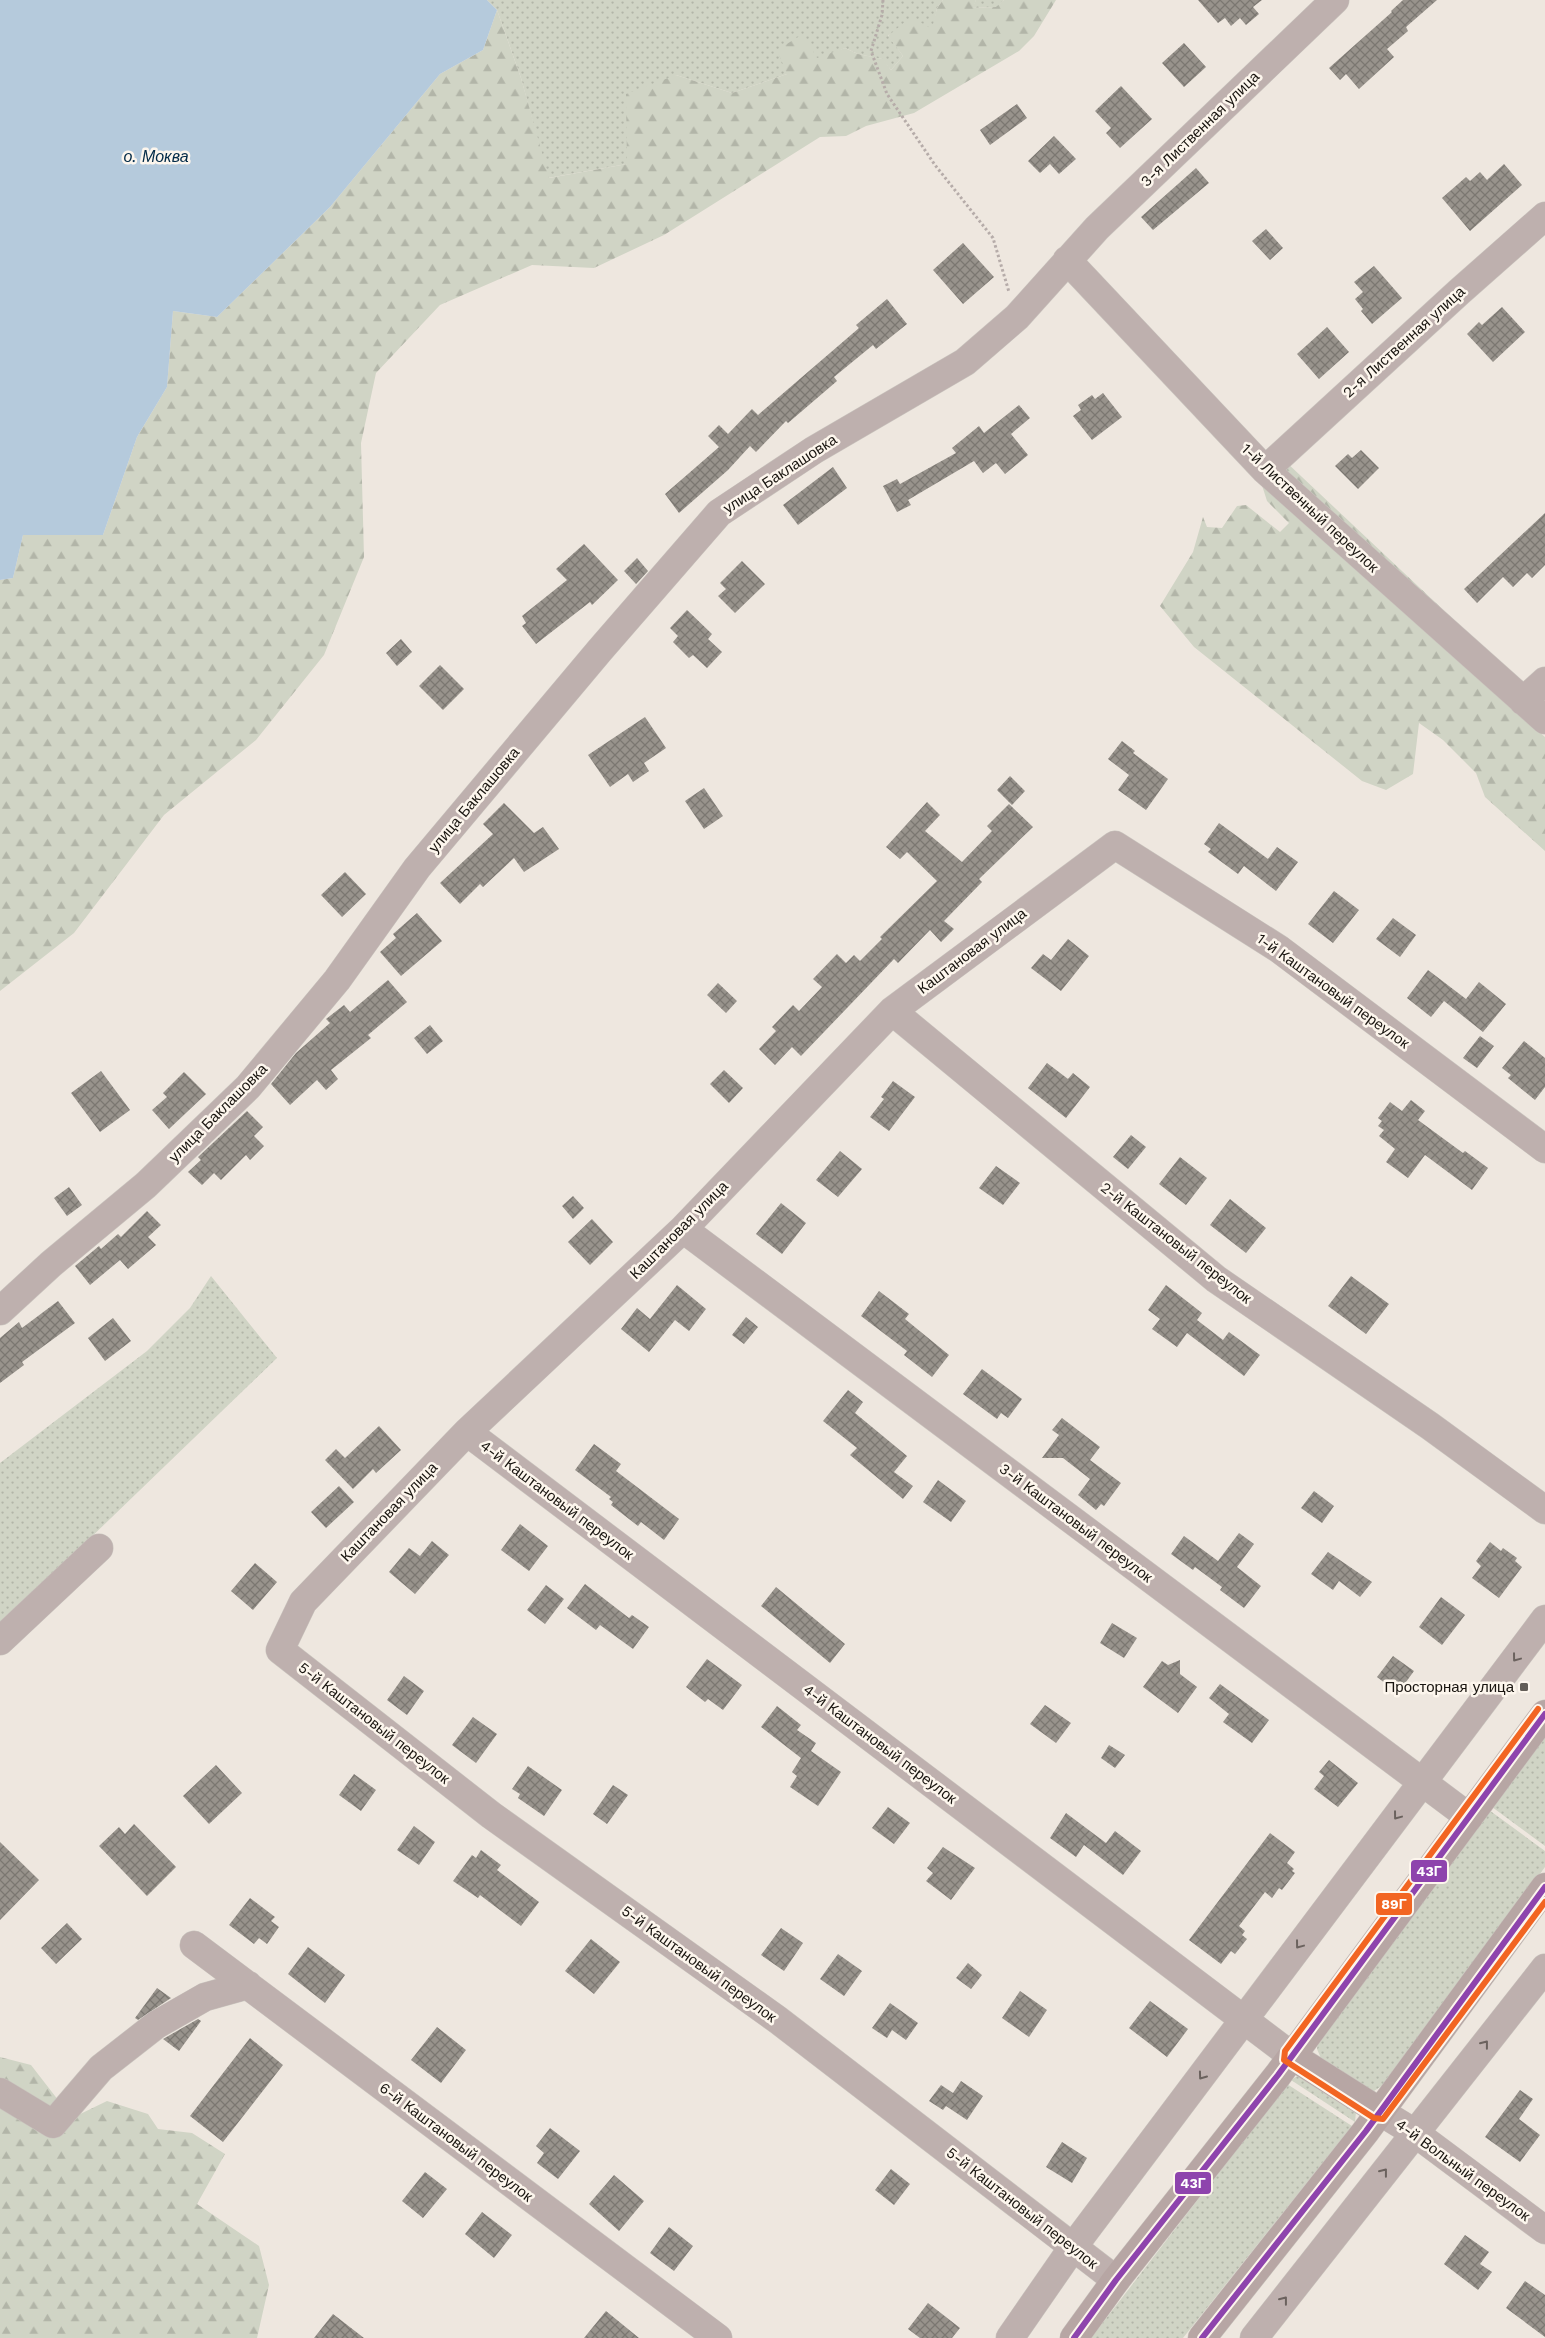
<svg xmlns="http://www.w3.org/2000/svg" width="1545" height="2338" viewBox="0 0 1545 2338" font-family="'Work Sans',sans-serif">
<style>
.grass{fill:url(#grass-dots)}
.forest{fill:url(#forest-firs)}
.water{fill:#b5cadc}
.building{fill:url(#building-cross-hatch)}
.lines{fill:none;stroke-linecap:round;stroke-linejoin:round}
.minor-casing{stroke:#cac5bf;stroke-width:29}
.major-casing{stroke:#cac5bf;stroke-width:29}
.path{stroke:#b6aca9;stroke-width:3;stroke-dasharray:2.5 2.5;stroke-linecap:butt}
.minor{stroke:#beb0ae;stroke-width:28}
.major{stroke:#b7a6a4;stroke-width:28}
.bus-1-casing{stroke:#fdf6ed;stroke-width:10}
.bus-2-casing{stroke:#fdf6ed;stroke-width:10}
.bus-1{stroke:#8e44ad;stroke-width:6}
.bus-2{stroke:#f26522;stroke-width:6}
.oneway{stroke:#6b625e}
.poi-dot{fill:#635e58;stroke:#fdf6ed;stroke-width:2}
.labels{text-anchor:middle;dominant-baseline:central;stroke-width:5;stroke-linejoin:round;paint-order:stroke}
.street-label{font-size:15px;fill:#18140f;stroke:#fdf6ed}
.poi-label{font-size:15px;fill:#18140f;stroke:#fdf6ed;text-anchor:end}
.water-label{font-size:16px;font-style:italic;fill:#032b48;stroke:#fdf6ed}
.line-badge{stroke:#fdf6ed;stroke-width:2}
.badge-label{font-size:14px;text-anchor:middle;font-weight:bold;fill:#fff}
</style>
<defs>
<pattern id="grass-dots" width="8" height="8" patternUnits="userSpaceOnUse" patternTransform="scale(1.25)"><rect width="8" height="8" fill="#d0d4c5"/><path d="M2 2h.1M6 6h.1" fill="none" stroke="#b2b5a8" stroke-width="1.8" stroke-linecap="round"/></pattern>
<pattern id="forest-firs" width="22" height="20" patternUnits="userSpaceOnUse" patternTransform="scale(1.25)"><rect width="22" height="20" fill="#d0d4c5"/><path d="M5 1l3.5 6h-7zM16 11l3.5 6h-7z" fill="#b2b5a8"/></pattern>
<pattern id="building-cross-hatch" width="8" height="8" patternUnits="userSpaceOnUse" patternTransform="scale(1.25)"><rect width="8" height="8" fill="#98938c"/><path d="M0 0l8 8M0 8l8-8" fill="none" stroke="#7b7771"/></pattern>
</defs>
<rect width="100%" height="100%" fill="#eee7df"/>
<path class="grass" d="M487,0h456l-6,8 -4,22 -45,5 15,21 -12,14 -9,-11 -24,-5 -13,-6 -58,26 -55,19 -56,-18 -49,89 -79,14 -27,-100 -24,-68z
M976,0h28l-7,7 -25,1z
M211,1276l66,82 -277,267v-162l147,-112 43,-43z
M1545,1734v112l-53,-39z
M1489,1810l56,41v16l-162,218 -9,6 -5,-1 -47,-29 -5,-12 1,-7z
M1299,2075l57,37 -1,10 -64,-42z
M1287,2084l65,42 -169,212h-92z"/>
<path class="forest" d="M943,0h33l-3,8 23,-1 8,-7h52l-22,36 -15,15 -105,62 -48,13 -20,10 -26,1 -156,98 -70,33 -62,-3 -92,40 -64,68 -15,70 3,114 -40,98 -68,85 -92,75 -90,118 -74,58v-411l13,-2 10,-43h80l34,-98 30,-50 6,-76 44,6 113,-110 110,-133 43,-24 14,-40 24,68 28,100 78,-14 -1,-70 50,-19 56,18 55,-19 -10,-24 26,-16 14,24 28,-10 13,6 25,5 8,11 12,-14 -15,-20 23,-19 21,12 5,-21z
M1285,461l219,206 26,57 15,13v114l-60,-54 -9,-24 -33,-33 -24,-17 -6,51 -27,16 -24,-9 -168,-134 -34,-41 33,-54 10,-35 4,10 15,1 15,-22 9,-1 34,27 9,-9 -22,-22 -7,-22z
M0,2057l31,8 41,53 35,-17 41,13 10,15 34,4 33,21 -28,50 62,42 10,39 -12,53h-257z"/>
<path class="water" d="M0,0h487l10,10 -14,40 -43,24 -110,133 -113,110 -44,-6 -6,76 -30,50 -34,98h-80l-10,43 -13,2z"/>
<path class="building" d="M1198,0h64l-9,7 6,7 -13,11 -6,-7 -9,8 -6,-8 -7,5z
M1403,0h34l-31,27 2,4 -21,18 7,8 -35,32 -13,-15 -6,6 -11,-12 63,-56 -1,-1z
M1184,43l22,24 -22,20 -22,-24z
M1121,86l31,33 -32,29 -14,-15 5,-5 -16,-17z
M1017,104l10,14 -37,27 -10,-15z
M1054,136l22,23 -17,15 -9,-10 -10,9 -12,-12z
M1504,164l18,21 -52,46 -28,-33 24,-21 4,4 10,-9 7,8z
M1196,168l13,15 -56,47 -12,-13z
M1266,229l17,19 -13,12 -18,-19z
M963,243l31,34 -31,27 -30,-34z
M1374,266l28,32 -30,26 -11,-13 2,-2 -8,-10 8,-7 -9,-10z
M887,299l20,25 -31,25 -3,-4 -39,32 3,4 -49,42 -2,-2 -30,31 -6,-6 -22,24 -49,43 -14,-19 54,-47 -11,-11 11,-11 9,9 24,-25 6,6 101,-87 -3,-3z
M1502,307l23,25 -32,30 -26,-28 12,-12 3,3z
M1327,327l22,25 -30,27 -22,-25z
M1103,393l19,24 -30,23 -19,-24 8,-6 -3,-5 14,-10 3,4z
M1019,405l11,13 -19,16 17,21 -23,19 -9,-11 -13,10 -9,-12 -66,39 3,5 -14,7 -14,-26 14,-7 3,5 56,-31 -4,-5 27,-22 5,7z
M1361,450l18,18 -21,21 -23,-23 13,-12 4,4z
M833,467l14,21 -49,37 -15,-20z
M1545,513v52l-13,13 -5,-5 -14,14 -10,-10 -26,26 -13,-14z
M584,544l34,36 -26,25 -2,-3 -54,42 -14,-18 4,-3 -4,-7 45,-36 -11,-11z
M637,558l11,13 -12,13 -12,-13z
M742,561l23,23 -30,29 -17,-17 8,-7 -6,-6z
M687,610l25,24 -4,5 14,13 -15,16 -14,-13 -4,3 -16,-16 5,-6 -8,-8z
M401,639l11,13 -15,14 -11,-13z
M440,665l24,24 -21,21 -24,-24z
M645,717l21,31 -22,15 5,8 -16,11 -5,-8 -18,13 -22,-32z
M1122,741l13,10 -2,2 35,26 -22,31 -28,-20 11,-15 -21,-16z
M1010,776l15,15 -13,14 -15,-15z
M704,788l19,28 -19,13 -19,-28z
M927,802l13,13 -15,16 37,31 30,-31 -5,-5 22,-22 24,23 -54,52 3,3 -38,39 10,8 -13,13 -11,-12 -32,33 -4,-4 -93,97 -9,-9 -17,18 -16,-16 17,-18 -4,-4 21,-22 6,6 23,-24 -9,-8 24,-25 9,9 8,-8 6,6 22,-22 -2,-2 57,-56 -30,-29 -7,7 -14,-12z
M504,803l30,30 9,-6 16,22 -35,23 -10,-14 -31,29 -3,-3 -20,20 -20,-21 53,-49 -10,-10z
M1219,823l49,36 9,-12 21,15 -22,29 -32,-25 -6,8 -30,-22 3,-3 -7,-5z
M345,872l21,22 -24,23 -21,-22z
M1334,891l25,19 -26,33 -25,-19z
M417,913l25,28 -41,35 -21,-24 16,-14 -3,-4z
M1393,918l23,17 -16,22 -24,-18z
M1068,939l21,17 -28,35 -30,-23 12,-14 8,6z
M1428,970l38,29 13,-17 27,22 -23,28 -39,-31 -13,16 -24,-19z
M388,980l19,22 -39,33 3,3 -40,32 7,9 -12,11 -9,-10 -27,25 -19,-21 25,-31 34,-30 -4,-4 18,-14 6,7z
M718,983l19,18 -11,12 -19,-18z
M430,1025l13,16 -16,13 -13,-16z
M1480,1036l14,10 -17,22 -14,-10z
M1524,1041l21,17v29l-10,13 -27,-22 3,-3 -9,-7z
M1047,1063l21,16 5,-6 17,14 -24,31 -38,-30z
M724,1070l19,18 -14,15 -19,-19z
M101,1071l29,39 -30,22 -29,-39z
M184,1072l22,22 -37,35 -17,-19 15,-13 -4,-4z
M893,1081l22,16 -26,34 -19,-14 14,-18 -3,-2z
M1411,1100l14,11 -7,9 45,33 2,-2 23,17 -16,22 -47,-35 -17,23 -22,-16 9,-13 -16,-13 5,-6 -6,-4 4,-5 -4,-3 12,-16 12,9z
M247,1111l16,16 -9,9 10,10 -14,14 -4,-5 -25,25 -7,-7 -12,12 -14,-13 13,-12 -3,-3z
M1131,1135l15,12 -18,22 -15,-12z
M840,1151l22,18 -24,28 -22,-17z
M1180,1157l27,21 -21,27 -27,-21z
M996,1166l24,17 -17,22 -24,-17z
M69,1187l13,18 -15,11 -13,-18z
M573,1196l11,12 -11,11 -11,-13z
M1230,1199l36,29 -20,25 -36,-28z
M781,1203l25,20 -24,31 -26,-20z
M147,1211l14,14 -13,12 8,8 -28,24 -8,-9 -30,25 -15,-19 24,-20 2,3 17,-15 3,3z
M592,1219l21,23 -23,23 -22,-23z
M1351,1276l38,28 -23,30 -38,-28z
M677,1285l29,24 -17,22 -14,-11 -26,32 -28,-23 16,-21 13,11z
M1166,1285l36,28 -5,7 26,20 6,-8 31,23 -16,21 -57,-43 -10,14 -25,-18 8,-10 -12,-9z
M879,1291l30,23 -4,5 44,36 -17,22 -28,-22 3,-4 -46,-35z
M58,1301l17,22 -53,39 2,3 -24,18v-45l19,-16 3,6z
M746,1317l12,10 -14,17 -12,-9z
M113,1318l18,23 -26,20 -17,-23z
M982,1369l40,30 -14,19 -7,-5 -4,6 -34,-25z
M848,1390l15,12 -8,11 52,43 -13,16 19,14 -10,13 -53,-44 7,-7 -34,-27z
M1062,1418l38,29 -10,13 31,23 -17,23 -3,-2 -5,6 -18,-15 12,-16 -27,-21h-21l17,-23 -7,-5z
M379,1426l22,24 -25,23 -3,-4 -20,20 -28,-29 11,-11 9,9z
M594,1444l27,20 -5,7 63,48 -15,21 -23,-18 -3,4 -27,-21 2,-3 -4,-3 2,-2 -36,-27z
M938,1480l28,21 -15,21 -28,-20z
M339,1486l15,16 -28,26 -15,-16z
M1314,1491l20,15 -12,17 -21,-15z
M520,1524l28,22 -19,25 -28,-21z
M1239,1533l15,11 -17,23 24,19 -17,22 -24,-18 2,-3 -27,-20 -2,3 -22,-16 13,-18 34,25z
M432,1541l17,14 -34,39 -26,-22 20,-24 11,8z
M1490,1542l11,9 2,-3 14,10 -2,3 7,6 -23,31 -27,-20 9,-12 -5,-5z
M1328,1552l44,30 -12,15 -21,-16 -6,9 -22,-16z
M255,1563l22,19 -24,28 -22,-19z
M585,1584l44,34 3,-3 17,12 -16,22 -33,-24 -4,5 -29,-22z
M546,1585l18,14 -19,25 -18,-14z
M776,1587l69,57 -15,19 -69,-57z
M1441,1597l24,18 -23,30 -23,-18z
M1112,1623l25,15 -13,20 -24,-15z
M1393,1656l21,15 -16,22 -21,-16z
M707,1659l35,26 -19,25 -15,-11 -3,3 -19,-15z
M1180,1660v14l17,13 -19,26 -35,-26 19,-26 6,4z
M404,1676l20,15 -17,24 -20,-15z
M1220,1684l49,36 -17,23 -29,-21 6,-8 -20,-16z
M1045,1705l26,18 -15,20 -26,-19z
M777,1706l24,19 -4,5 19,13 -5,8 30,21 -23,34 -28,-19 7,-11 -5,-4 9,-14 -40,-31z
M473,1717l24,17 -21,29 -24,-18z
M1109,1745l16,10 -10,13 -14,-10z
M1329,1760l29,23 -20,24 -24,-18 10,-13 -5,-4z
M216,1765l26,28 -33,31 -26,-28z
M528,1766l34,24 -18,26 -26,-18 2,-4 -8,-5z
M354,1774l22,16 -15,21 -22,-16z
M613,1785l15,10 -21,29 -14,-10z
M888,1807l22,16 -16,21 -22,-16z
M1066,1813l40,30 9,-12 26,20 -18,24 -39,-30 -8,12 -26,-19z
M134,1824l42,43 -29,29 -48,-50 20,-19 6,7z
M414,1826l21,16 -16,23 -22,-15z
M1270,1833l25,19 -8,11 7,6 -2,2 3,2 -13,17 -3,-2 -7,10 -7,-6 -26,34 6,5 -3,4 5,4 -12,15 -4,-3 -10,13 -32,-24z
M0,1842l39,38 -39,40z
M943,1847l32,21 -24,32 -25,-19 7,-8 -6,-5z
M481,1850l20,15 -4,5 42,32 -18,24 -41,-31 -2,3 -25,-17 19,-26 4,3z
M250,1898l25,19 -4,4 8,6 -12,17 -8,-6 -5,6 -25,-19z
M67,1923l15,16 -26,25 -15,-16z
M781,1928l22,15 -19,28 -23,-16z
M591,1939l29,23 -26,32 -29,-23z
M308,1947l37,28 -20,28 -37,-29z
M838,1954l24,17 -18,25 -24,-17z
M968,1963l14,12 -11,14 -15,-11z
M157,1988l14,10 -33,22 -3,-2z
M1020,1991l27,19 -18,27 -27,-19z
M1150,2001l38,28 -21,28 -38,-29z
M890,2003l28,20 -12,17 -14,-10 -5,8 -15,-10z
M198,2019l3,2 -22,30 -16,-12z
M437,2027l29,23 -25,33 -30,-23z
M250,2038l33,27 -60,77 -33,-26z
M961,2081l22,15 -16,24 -21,-14 -3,4 -14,-9 12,-16 12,8z
M1520,2090l13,9 -14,20 21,16 -20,27 -35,-25z
M550,2128l30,23 -22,28 -21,-16 7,-10 -8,-7z
M1062,2142l25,16 -15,25 -26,-16z
M891,2169l19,15 -16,21 -19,-15z
M425,2172l22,17 -24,29 -21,-17z
M614,2175l30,26 -25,30 -30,-27z
M482,2212l30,23 -18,23 -29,-24z
M669,2227l24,19 -19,25 -24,-18z
M1465,2235l24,17 -9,12 12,8 -14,18 -34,-26z
M1525,2281l20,14v42l-39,-29z
M928,2303l32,25 -8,10h-32l-12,-9z
M606,2311l33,27h-55z
M333,2314l31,24h-50z"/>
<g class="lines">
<defs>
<path id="minor" d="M1067,260l198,210 280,250
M1265,470l194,-178 86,-76
M1523,701l22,-20
M892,1011l324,268 214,147 115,84
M683,1229l786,588
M0,1311l51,-47 95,-79 102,-98 89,-107 80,-112 183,-218 119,-137 95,-63 151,-88 52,-45 80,-89 238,-228
M467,1432l825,624
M0,1641l99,-93
M194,1945l524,393
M0,2092l53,32 48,-56 55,-43 49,-28 43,-12
M1379,2111l36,22 130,97
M1116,2280l-338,-260 -287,-205 -211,-165 23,-48 164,-170 216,-203 209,-218 223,-166 164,104 266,200
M1010,2338l63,-91 472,-628
M1254,2338l291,-370"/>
<path id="major" d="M1292,2056l87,55
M1074,2338l42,-58 162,-205 267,-361
M1202,2338l164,-207 179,-244"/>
</defs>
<use href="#minor" class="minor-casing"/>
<use href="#major" class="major-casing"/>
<path class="path" d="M883,0l-1,15 -11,36 16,43 48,71 58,73 16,54"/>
<use href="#minor" class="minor"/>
<use href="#major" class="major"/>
<defs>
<path id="bus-1" d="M1074,2338l42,-58 162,-205 267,-361
M1202,2338l164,-207 179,-244"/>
<path id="bus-2" d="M1538,1709l-253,342 -1,9 90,58 9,1 162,-217"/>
</defs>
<use href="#bus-1" class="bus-1-casing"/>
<use href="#bus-2" class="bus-2-casing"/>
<use href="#bus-1" class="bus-1"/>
<use href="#bus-2" class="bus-2"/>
</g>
<defs><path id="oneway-chevron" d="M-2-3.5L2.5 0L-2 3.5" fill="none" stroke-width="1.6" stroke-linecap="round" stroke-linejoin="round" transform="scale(1.25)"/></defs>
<g class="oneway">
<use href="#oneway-chevron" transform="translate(1516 1658) rotate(127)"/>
<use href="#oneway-chevron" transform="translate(1397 1816) rotate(127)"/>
<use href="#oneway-chevron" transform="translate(1299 1945) rotate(127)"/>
<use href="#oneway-chevron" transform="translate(1485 2044) rotate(-52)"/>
<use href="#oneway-chevron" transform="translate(1202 2076) rotate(126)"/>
<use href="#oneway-chevron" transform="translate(1384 2172) rotate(-52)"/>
<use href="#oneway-chevron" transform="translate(1284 2300) rotate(-52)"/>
</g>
<rect class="poi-dot" x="1519" y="1682" width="10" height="10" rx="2.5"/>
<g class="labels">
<g class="street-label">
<text transform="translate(1200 129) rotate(-44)">3-я Лиственная улица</text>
<text transform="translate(1404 342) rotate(-42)">2-я Лиственная улица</text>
<text transform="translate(780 474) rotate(-33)">улица Баклашовка</text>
<text transform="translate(1310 508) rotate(43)">1-й Лиственный переулок</text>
<text transform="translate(474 800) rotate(-50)">улица Баклашовка</text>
<text transform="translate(972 951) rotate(-37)">Каштановая улица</text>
<text transform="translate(1333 991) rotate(36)">1-й Каштановый переулок</text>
<text transform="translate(218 1113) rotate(-45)">улица Баклашовка</text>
<text transform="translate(679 1230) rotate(-45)">Каштановая улица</text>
<text transform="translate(1176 1243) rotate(38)">2-й Каштановый переулок</text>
<text transform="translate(557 1500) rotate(37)">4-й Каштановый переулок</text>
<text transform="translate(389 1512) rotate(-46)">Каштановая улица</text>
<text transform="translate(1076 1523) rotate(37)">3-й Каштановый переулок</text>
<text transform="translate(374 1723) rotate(38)">5-й Каштановый переулок</text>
<text transform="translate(880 1744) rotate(37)">4-й Каштановый переулок</text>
<text transform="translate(699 1964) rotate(36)">5-й Каштановый переулок</text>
<text transform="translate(456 2142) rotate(37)">6-й Каштановый переулок</text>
<text transform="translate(1463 2170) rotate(36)">4-й Вольный переулок</text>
<text transform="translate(1022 2208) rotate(38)">5-й Каштановый переулок</text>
</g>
<g class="poi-label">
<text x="1514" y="1687">Просторная улица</text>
</g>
<g class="water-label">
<text x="156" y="156">о. Моква</text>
</g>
</g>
<g class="line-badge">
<rect x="1410" y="1859" width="38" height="24" rx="5" fill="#8e44ad"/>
<rect x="1375" y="1892" width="38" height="24" rx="5" fill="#f26522"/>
<rect x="1174" y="2171" width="38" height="24" rx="5" fill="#8e44ad"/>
</g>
<g class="badge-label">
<text x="1429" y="1876">43Г</text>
<text x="1394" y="1909">89Г</text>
<text x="1193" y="2188">43Г</text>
</g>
</svg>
